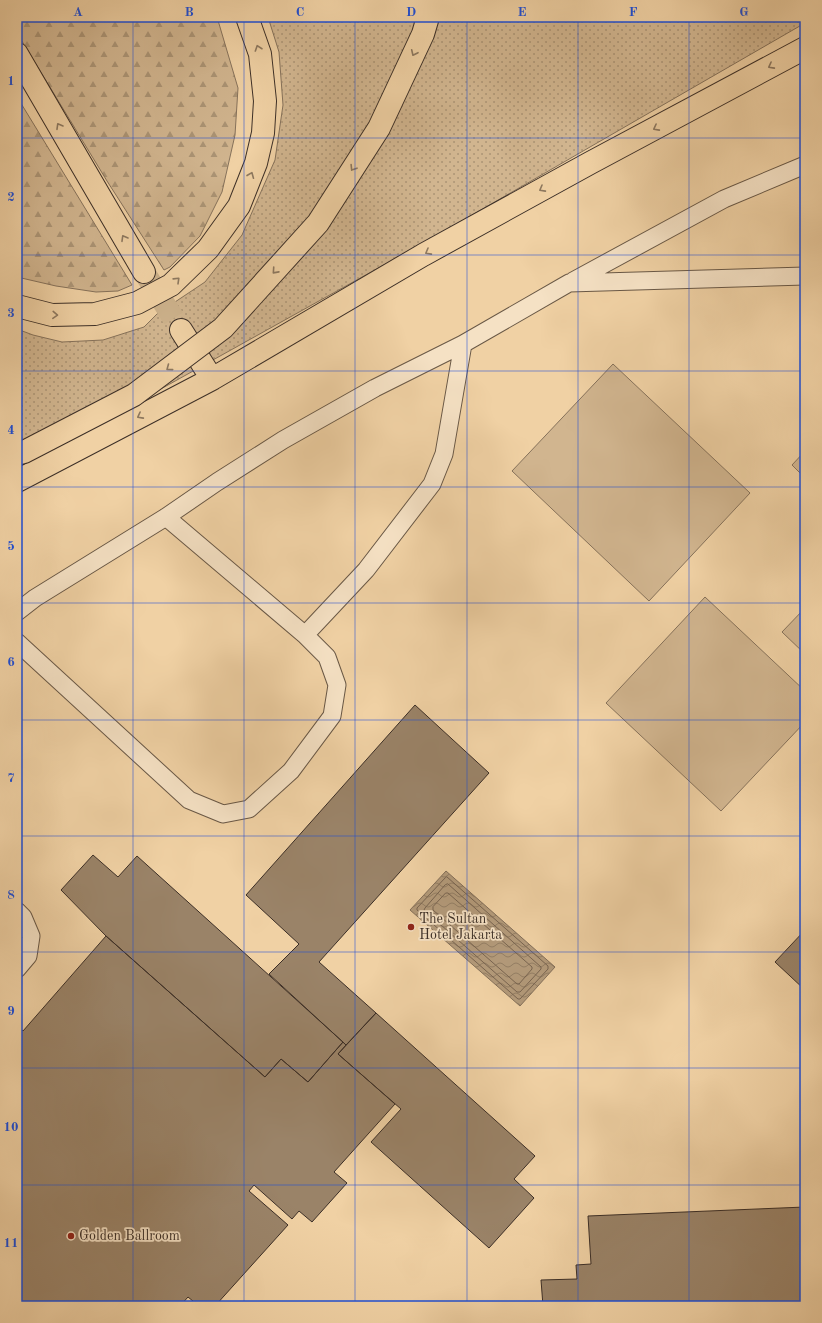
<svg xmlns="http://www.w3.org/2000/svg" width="822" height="1323" viewBox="0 0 822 1323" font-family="'Old Standard TT',serif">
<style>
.grass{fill:url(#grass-dots);stroke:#86725b}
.forest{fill:url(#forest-firs);stroke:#86725b}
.pitch{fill:#d1b58f;stroke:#86725b}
.water{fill:url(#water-waves);stroke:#836f59}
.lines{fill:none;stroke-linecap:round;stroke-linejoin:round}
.shore{stroke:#786450;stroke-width:1}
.building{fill:#9a8368;stroke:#3c2f27}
.highway-tunnel{stroke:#ccb18b;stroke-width:22;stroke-dasharray:22 11;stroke-linecap:butt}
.lane-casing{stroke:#695846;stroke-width:19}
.highway-casing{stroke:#3c2f27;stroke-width:24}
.lane{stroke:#f5e1c4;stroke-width:17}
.highway{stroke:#f0d1a4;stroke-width:22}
.highway-bridge-casing{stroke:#3c2f27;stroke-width:24;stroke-linecap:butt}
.highway-bridge{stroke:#f0d1a4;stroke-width:22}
.oneway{stroke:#8d785f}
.grid{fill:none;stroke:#1d4ed8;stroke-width:1;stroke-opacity:0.55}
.poi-dot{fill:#8f2418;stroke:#f5e1c4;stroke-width:1.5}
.labels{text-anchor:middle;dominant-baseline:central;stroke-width:3.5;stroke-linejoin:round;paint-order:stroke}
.poi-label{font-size:14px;fill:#3c2f27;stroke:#f5e1c4;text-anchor:start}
.neatline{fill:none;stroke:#1d4ed8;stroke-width:1.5}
.grid-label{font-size:13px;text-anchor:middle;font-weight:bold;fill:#1d4ed8}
</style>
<defs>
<pattern id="grass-dots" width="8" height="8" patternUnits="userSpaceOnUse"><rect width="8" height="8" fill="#d1b58f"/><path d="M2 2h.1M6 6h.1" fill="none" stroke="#ab9475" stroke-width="1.8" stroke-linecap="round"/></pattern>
<pattern id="forest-firs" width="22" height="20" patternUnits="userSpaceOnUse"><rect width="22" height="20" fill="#d1b58f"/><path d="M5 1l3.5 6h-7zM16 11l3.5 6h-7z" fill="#ab9475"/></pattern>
<pattern id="water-waves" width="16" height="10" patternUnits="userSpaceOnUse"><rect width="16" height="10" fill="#b39a7a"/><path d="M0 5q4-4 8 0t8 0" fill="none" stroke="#937e64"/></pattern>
</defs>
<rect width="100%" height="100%" fill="#f0d1a4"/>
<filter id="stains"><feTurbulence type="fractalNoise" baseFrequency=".005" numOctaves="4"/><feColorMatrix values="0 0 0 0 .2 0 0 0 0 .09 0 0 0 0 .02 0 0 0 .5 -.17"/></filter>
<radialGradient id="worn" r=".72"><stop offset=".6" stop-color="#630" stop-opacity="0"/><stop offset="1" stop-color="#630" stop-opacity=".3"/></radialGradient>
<path class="grass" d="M268,17h537v6l-371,214 -417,232v-140l16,6 29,7 41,-2 41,-13 13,-13 48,-32 37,-47 33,-75 8,-55 -4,-53z"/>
<path class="forest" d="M17,17h200l21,71 -3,47 -13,57 -22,44 -30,31 -6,3 -57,-89 -90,-148z
M17,97l5,8 110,180 -14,6 -22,1 -40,-6 -39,-9z"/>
<path class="pitch" d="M613,364l137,129 -101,108 -137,-130z
M805,451v27l-13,-13z
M705,597l100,94v31l-84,89 -115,-108z
M805,608v46l-23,-22z"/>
<path class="water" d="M446,871l109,96 -35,39 -110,-96z"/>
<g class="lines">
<path class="shore" d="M447,877l101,89v3l-28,30h-2l-101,-89v-2l28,-30z
M448,884l93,83v2l-21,23h-3l-93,-82 1,-2 20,-23z
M446,893h2l84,74v2l-13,15h-2l-84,-74v-3z"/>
</g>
<path class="building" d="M415,705l74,68 -170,189 57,51 -30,32 -77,-71 30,-30 -53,-49z
M93,855l25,22 19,-21 206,186 -35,40 -27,-23 -16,18 -159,-141 -45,-46z
M805,930v60l-30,-28z
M106,936l159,141 16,-18 27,23 35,-40 3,3 -8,9 57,50 -61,68 13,11 -35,39 -13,-11 -7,8 -38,-34 -5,6 39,34 -73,81h-16l-11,-9 -8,9h-163v-280l6,5z
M376,1013l159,143 -21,23 20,19 -45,50 -118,-106 30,-33 -63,-55z
M805,1207v99h-262l-2,-26 36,-1 -1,-14 15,-1 -3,-48z"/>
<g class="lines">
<path class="highway-tunnel" d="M144,272l37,58"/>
<defs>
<path id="lane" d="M573,281l151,-82 81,-34
M17,612l18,-14 131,-81 51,-35 66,-42 92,-52 88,-44 106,-61 236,-7
M305,635l61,-65 66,-86 12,-30 19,-110
M17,642l172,158 34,14 26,-5 42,-38 41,-55 5,-31 -10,-28 -22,-22 -139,-118
M17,911l6,6 8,19 -3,20 -11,13"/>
<path id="highway" d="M17,54l127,218
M17,306l35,9 43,-1 42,-11 34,-18 37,-36 31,-43 17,-43 7,-30 2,-32 -5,-47 -13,-37
M181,330l31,49
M17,481l195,-102 211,-124 167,-92 215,-115"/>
</defs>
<use href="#lane" class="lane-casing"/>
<use href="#highway" class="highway-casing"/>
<use href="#lane" class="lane"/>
<use href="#highway" class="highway"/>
<defs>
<path id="highway-bridge" d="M17,454l7,-2 110,-57 89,-67 95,-105 61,-95 44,-94 5,-17"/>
</defs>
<use href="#highway-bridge" class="highway-bridge-casing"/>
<use href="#highway-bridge" class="highway-bridge"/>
</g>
<defs><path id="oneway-chevron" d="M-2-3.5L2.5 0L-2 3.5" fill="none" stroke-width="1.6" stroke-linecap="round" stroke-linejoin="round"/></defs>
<g class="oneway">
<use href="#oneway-chevron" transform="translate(258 48) rotate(-109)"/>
<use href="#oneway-chevron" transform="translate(414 53) rotate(115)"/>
<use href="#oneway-chevron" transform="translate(771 66) rotate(152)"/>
<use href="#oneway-chevron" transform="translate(59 126) rotate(-120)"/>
<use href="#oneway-chevron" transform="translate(656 128) rotate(152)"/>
<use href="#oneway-chevron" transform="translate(353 168) rotate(122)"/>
<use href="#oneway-chevron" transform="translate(251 175) rotate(-68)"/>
<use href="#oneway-chevron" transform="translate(542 189) rotate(151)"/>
<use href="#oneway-chevron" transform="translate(124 238) rotate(-120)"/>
<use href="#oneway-chevron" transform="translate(428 252) rotate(151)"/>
<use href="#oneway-chevron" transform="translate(275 271) rotate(132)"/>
<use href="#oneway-chevron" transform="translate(177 280) rotate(-44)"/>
<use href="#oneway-chevron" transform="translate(55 315) rotate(3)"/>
<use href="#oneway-chevron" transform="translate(169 368) rotate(143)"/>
<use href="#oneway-chevron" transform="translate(140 416) rotate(152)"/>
</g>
<path class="grid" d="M133,17v1289M244,17v1289M355,17v1289M467,17v1289M578,17v1289M689,17v1289M17,138h788M17,255h788M17,371h788M17,487h788M17,603h788M17,720h788M17,836h788M17,952h788M17,1068h788M17,1185h788"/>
<g class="poi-dot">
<circle cx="411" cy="927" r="4"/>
<circle cx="71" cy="1236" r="4"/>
</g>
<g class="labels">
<g class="poi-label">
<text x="419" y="919">The Sultan<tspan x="419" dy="16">Hotel Jakarta</tspan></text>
<text x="79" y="1236">Golden Ballroom</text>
</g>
</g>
<rect width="822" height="1323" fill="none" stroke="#f0d1a4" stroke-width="44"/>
<rect x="22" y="22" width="778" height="1279" class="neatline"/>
<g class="grid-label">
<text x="78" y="16">A</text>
<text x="189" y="16">B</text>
<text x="300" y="16">C</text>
<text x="411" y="16">D</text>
<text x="522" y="16">E</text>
<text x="633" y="16">F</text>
<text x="744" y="16">G</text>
<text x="11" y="85">1</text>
<text x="11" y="201">2</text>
<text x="11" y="317">3</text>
<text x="11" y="434">4</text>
<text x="11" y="550">5</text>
<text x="11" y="666">6</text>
<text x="11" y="782">7</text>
<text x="11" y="899">8</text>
<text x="11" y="1015">9</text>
<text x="11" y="1131">10</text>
<text x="11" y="1247">11</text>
</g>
<rect width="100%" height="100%" filter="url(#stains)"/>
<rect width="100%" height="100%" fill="url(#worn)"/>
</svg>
